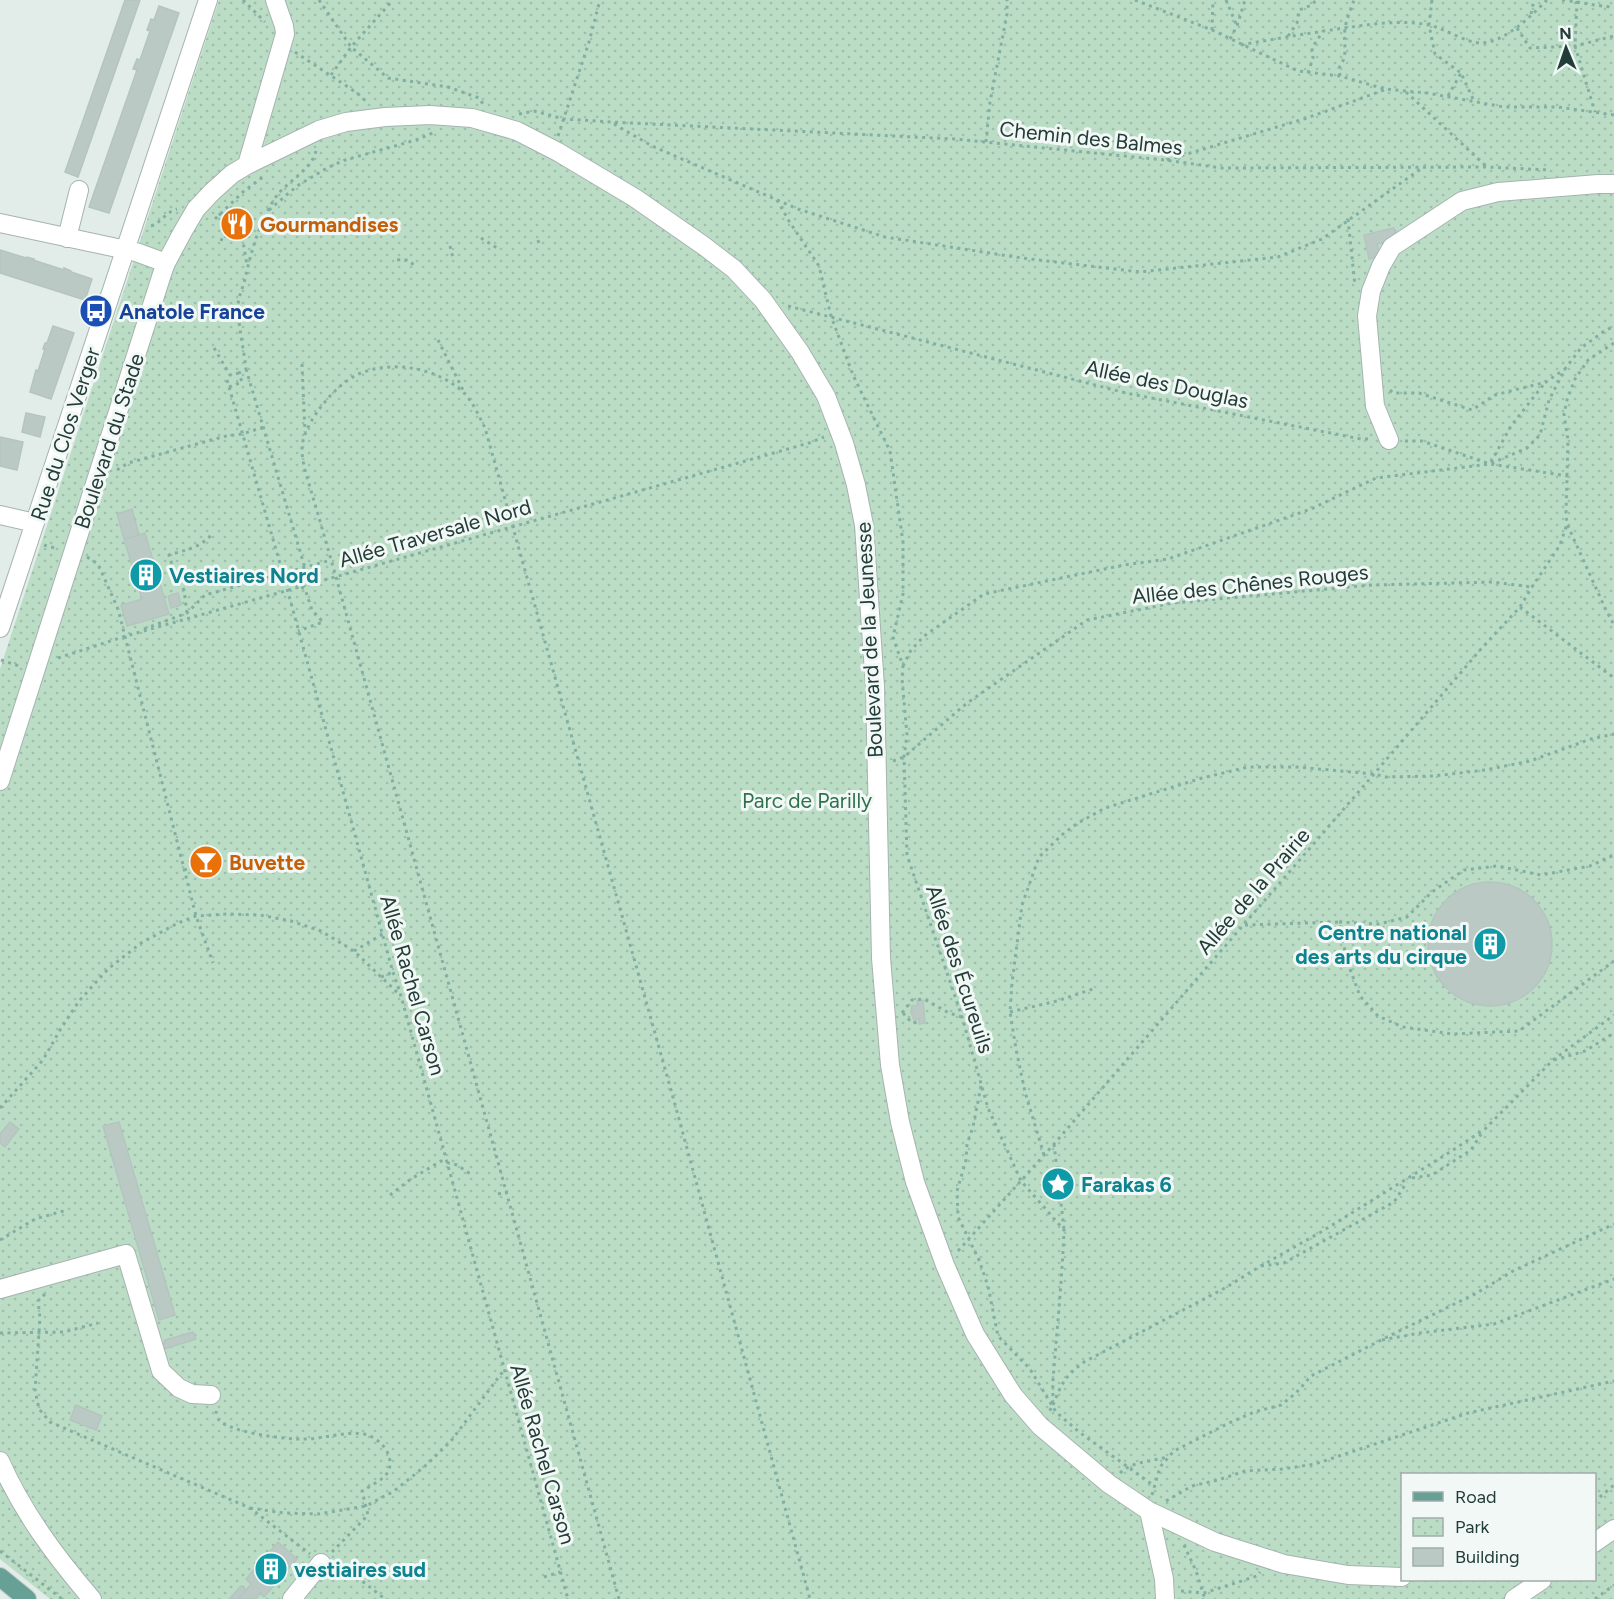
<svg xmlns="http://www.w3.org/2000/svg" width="1614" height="1599" viewBox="0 0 1614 1599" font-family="Figtree,sans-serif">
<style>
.park{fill:url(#park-dots);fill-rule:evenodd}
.building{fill:#bac9c4;stroke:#b4c5bf;stroke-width:1.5}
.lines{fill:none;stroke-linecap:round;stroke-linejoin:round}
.minor-casing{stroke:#a5b4af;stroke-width:20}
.major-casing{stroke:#c1c8c7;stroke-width:20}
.path{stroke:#83afa3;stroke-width:3;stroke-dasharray:3 4.5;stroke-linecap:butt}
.minor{stroke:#fff;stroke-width:18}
.major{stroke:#67a095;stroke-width:18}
.labels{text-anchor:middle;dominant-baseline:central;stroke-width:6;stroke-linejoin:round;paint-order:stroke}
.street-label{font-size:21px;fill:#223c37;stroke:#f2f8f6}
.food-label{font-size:21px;font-weight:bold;fill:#c56008;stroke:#f2f8f6;text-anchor:start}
.transit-label{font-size:21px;font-weight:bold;fill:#164399;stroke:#f2f8f6;text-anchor:start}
.culture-label{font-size:21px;font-weight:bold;fill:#0d838f;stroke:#f2f8f6;text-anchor:start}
.park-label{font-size:21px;fill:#2d724c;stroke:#f2f8f6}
</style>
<defs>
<pattern id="park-dots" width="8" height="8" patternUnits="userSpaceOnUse" patternTransform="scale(1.5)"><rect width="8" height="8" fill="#bbddc6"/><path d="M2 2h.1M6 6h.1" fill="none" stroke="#a0bfab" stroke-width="1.8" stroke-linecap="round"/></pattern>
</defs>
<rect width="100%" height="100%" fill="#e2ece8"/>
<path class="park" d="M219,0h1395v1599h-1564l-50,-40v-890zM1402,1474h192v106h-192z"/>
<path class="building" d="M125,0h15l-62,177 -13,-5z
M159,6l20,7 -70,200 -20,-6 48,-137 -4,-1 4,-10 3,1 10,-29 -3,-1 4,-11 3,1z
M1394,228l3,12 -20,4 3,12 -11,3 -5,-24z
M0,250l26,8 1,-1 7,2 -1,1 31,10v-2l7,3v1l21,7 -7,21 -85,-27z
M53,326l21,7 -23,66 -21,-7 6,-22 2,1 7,-22h-2l2,-6h2z
M26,413l19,4 -5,20 -18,-5z
M0,437l23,5 -6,28 -17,-4z
M132,509l7,26 -15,4 -7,-25z
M145,533l24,81 -42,12 -6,-21 21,-6 -18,-60z
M178,593l3,12 -10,3 -3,-12z
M211,853l4,14 -14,4 -4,-14z
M1428 944a62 62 0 1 1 124 0a62 62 0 1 1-124 0Z
M923,1000l2,23 -6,1v-5l-5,1 -3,-8 1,-6 6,-1 -1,-4z
M10,1122l9,7 -14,18 -5,-4v-9z
M119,1122l56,193 -16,5 -56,-194z
M193,1332l3,7 -35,11 -1,-5 5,-2v-3z
M76,1405l26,11 -6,14 -26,-10z
M278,1542l19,17 -33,38 -4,-4 -4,6h-18l13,-15 -5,-5z
M241,1586l5,4 -8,9h-9z"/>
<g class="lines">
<defs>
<path id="minor" d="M247,165l38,-131 -1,-8 -9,-26
M0,223l136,29 30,11
M67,238l12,-48
M1389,440l-14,-34 -8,-90 4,-25 10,-25 11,-19 70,-46 36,-9 100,-8h16
M0,515l35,8
M0,628l208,-628
M0,781l162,-507 4,-11 16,-30 14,-24 16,-17 20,-18 15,-9 72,-35 27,-8 39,-5 45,-2 42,3 45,13 41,21 77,46 69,48 30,23 29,31 37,52 26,44 18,47 12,42 8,40 11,162 6,271 9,107 10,57 15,60 30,83 30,69 38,61 27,31 69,58 40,27 66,31 69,22 64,11 54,2
M0,1289l126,-35 35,117 18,17 13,6 19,1
M0,1461c23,52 56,96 92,138
M1149,1511l15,68 1,20
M1594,1543l20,-14
M292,1599l29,-36
M1514,1599l28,-19"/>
<path id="major" d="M0,1577l27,22"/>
</defs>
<use href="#minor" class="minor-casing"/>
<use href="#major" class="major-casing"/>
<path class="path" d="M243,0l22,22
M319,0l32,47 37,31 60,9 31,11 4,6
M1135,0l77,30 86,41 42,5 45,13 42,4 77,14h54l56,8
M1226,0l11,26
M1432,0l-3,25 6,29 26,19 13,28
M1562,0c18,2 34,6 52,7
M1577,1l-2,45 20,66
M1531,14l3,-14
M1517,28l13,20 45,-2 39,-10
M1212,30l1,-30
M1288,36l9,-13 2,-13 13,-5 4,-5
M1230,39l7,-13 8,-26
M1241,45c32,-6 64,-11 96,-16 29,-4 62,-10 92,-4 15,3 37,18 52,18 24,-1 49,-26 65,-42l5,-1
M295,52l62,41 11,10
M1308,73l5,-15 -1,-10 11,-17
M331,75l20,-28 42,-47
M1340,76l-1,-8c10,-14 4,-23 6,-39 1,-9 6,-20 9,-29
M1406,92l81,75
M1448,96l13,-23
M519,114l15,-3 30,8 47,3 344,17 210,21 57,8 265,-1 62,3
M614,124l38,22 146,63 87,28 137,21 118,14 138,-15 44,-18 100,-71
M558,136l31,-94 11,-42
M986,142l4,-40 17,-88v-14
M1167,160l140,-42 77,-28
M777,200l12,21 30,45 12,50 22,59 37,76 13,91v52l-10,43 10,29 -1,13 5,56 -3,22 3,98 55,162 26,91 33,73 43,49c-2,50 -7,100 -11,150 -1,10 2,23 -4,32
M269,210l28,-24 30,-18 18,-8 71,-20 19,-8
M219,213l3,4 18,7 7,41
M215,219l29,-28 19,-14
M1348,219l7,67
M151,226c10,-3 15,-14 26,-17
M481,238l16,10
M221,241l8,-21
M537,242l6,-2
M450,246l3,12
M397,260c10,-1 14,0 18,8
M788,306l338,87 235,46h11
M211,310l27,5
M438,340l26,52
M1614,343l-26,17 -13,19 -8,21 -3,14 4,26 -2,73 1,11 38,84 9,17
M214,348l16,27 9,-2
M302,364l3,68
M246,369l59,199
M227,380l56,194 109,395 9,27 167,603
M229,387l13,-5 -3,-9 7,-4c-2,-19 -7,-39 -8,-59 -1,-8 3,-18 6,-27 7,-30 15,-63 34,-89 11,-13 36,-27 38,-44
M1390,390l3,3h26l53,17 23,-15 51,-13 19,-13
M1405,441h17l68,23 78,12
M1491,462l20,-36 33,-42
M117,470l11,-7 98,-27 16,-2 22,-7
M44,545l14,4
M87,557l11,7 20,45 78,307 17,47
M283,574l18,13 4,2 7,21 11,12 -25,9
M1520,607l94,71
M187,613l-3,-23 -8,-13 -7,-22c16,-5 31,-7 42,-20
M144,629l43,-16 18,-18 126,-35
M58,658l68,-22 683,-193 15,-6
M1,660l18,6
M903,666l8,-16 13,-14 60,-42 140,-29 44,-6 143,-50 65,-31 114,-14 37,-16 13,-13 9,-35 16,-31 16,-21 22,-16 11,-6
M893,761l11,-4 63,-54 120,-83 86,-17 199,-18 120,-3 40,5
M184,870l12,-4 3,8 16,-5
M1339,922l40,2 28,-7 25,-25 32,-22 33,-4 44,9 49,-9 24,-11
M1245,925l94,-3 8,39 13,35 18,20 25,11 49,7 67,-3 95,-70
M354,951l29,-17
M381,977l8,-3 3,-4
M1010,1012l47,-11 39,-13
M902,1013l10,-13 12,-1 25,14 13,4
M903,1013l9,10 6,-1
M1554,1060l31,-9 29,-18
M981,1086l-8,41 -6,17 -1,16 -9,31 1,26 21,43 9,26 10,50 32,33 26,43 23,20 74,53
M0,1108l43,-48 17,-30 19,-29 29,-32 33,-26 37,-20 18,-7 32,-2 32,1 31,6 30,10 33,20 47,45
M1054,1144l10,85
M1044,1155l-19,-63 -9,-43 -6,-37 2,-29 10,-78 17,-48 25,-24 14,-10 27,-15 97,-30 46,-11h49l77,7 12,3 48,-1 51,-6 45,-9 61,-22 23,-5
M1412,1178l20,-3 39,-25 12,-19
M498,1194l8,-2
M390,1195l21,-16 30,-18 16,4 15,10
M0,1240l35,-21 32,-9
M958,1251l96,-107 320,-370 107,-125 39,-42 12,-20 28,-42 7,-21
M1261,1266l23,-3 110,-61 13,-20
M45,1294l-7,7 2,17 -5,72 4,19 11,13 200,86 60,46
M0,1333l64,-1 34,-9
M1382,1340l38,-7 74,-9 120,-45
M1053,1405c9,-22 11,-28 31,-43l141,-74 34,-21 62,-35 129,-80 35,-23 68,-69 61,-45
M216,1411c0,2 2,7 3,9 10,12 68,20 85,19 20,0 39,-8 60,-5 15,3 32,21 24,38 -5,8 -18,14 -26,19l6,24 -36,37
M1120,1473c13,-12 30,-11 47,-16
M1152,1495l8,-28 14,-16 53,-27 27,-12 27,-7 15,-12 15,-17 80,-41 84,-41 38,-23 101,-47
M1166,1501l26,-15 26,-6 27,-9 38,-2 32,-5 153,-51 146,-32
M1594,1502l20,-17
M250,1508l34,5 34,1 48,-8 28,-15 30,-24 27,-26 53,-71
M1184,1545l12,26 9,28
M0,1551l62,48
M337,1566l16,8 32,25
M544,1577l16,-5
M1181,1591l23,2 53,-17 3,-4
M619,1599l-283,-1022c-8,-28 -16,-56 -24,-83 -4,-14 -10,-30 -10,-45 0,-14 10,-30 18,-41 11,-14 24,-28 41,-35 33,-13 77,-5 103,20 9,9 15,23 21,35l191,680 134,491
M1595,1599l19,-14"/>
<use href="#minor" class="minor"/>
<use href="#major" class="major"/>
</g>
<defs>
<symbol id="restaurant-disc" viewBox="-11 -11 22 22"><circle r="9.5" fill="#e8710a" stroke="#f2f8f6"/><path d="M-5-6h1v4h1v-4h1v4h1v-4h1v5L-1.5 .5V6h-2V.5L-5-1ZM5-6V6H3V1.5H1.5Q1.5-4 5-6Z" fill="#fff"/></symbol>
<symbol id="bus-disc" viewBox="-11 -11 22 22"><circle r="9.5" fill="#1a4fb4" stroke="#f2f8f6"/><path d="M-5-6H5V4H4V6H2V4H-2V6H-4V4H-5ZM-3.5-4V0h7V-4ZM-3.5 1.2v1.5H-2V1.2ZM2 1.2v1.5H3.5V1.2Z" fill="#fff"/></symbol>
<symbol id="building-disc" viewBox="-11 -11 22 22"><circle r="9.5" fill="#0f9aa8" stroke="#f2f8f6"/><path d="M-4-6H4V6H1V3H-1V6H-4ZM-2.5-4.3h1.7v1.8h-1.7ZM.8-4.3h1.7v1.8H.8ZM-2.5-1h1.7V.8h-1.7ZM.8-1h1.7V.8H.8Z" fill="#fff"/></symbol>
<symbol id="bar-disc" viewBox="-11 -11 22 22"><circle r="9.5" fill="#e8710a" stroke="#f2f8f6"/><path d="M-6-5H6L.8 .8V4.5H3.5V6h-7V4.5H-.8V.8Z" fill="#fff"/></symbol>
<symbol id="sight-disc" viewBox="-11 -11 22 22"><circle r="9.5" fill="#0f9aa8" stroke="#f2f8f6"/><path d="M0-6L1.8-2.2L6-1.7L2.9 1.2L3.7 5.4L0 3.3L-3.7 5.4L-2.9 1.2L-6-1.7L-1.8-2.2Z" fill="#fff"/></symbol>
</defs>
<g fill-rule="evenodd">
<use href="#restaurant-disc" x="218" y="205" width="38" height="38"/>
<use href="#bus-disc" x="77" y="292" width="38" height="38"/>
<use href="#building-disc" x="127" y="556" width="38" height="38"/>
<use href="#bar-disc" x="187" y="843" width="38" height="38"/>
<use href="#building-disc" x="1471" y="925" width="38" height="38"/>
<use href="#sight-disc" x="1039" y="1165" width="38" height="38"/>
<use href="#building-disc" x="252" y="1550" width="38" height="38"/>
</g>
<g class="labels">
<g class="street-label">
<text transform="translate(1091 138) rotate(6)">Chemin des Balmes</text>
<text transform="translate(1167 384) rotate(12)">Allée des Douglas</text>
<text transform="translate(65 434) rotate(-72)">Rue du Clos Verger</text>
<text transform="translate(109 441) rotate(-72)">Boulevard du Stade</text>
<text transform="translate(435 533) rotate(-16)">Allée Traversale Nord</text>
<text transform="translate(1250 584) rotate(-6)">Allée des Chênes Rouges</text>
<text transform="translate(869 640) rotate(-93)">Boulevard de la Jeunesse</text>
<text transform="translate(1253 891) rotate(-49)">Allée de la Prairie</text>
<text transform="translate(960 969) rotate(72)">Allée des Écureuils</text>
<text transform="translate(413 985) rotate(74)">Allée Rachel Carson</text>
<text transform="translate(543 1454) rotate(74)">Allée Rachel Carson</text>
</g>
<g class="food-label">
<text x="260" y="224">Gourmandises</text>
<text x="229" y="862">Buvette</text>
</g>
<g class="transit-label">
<text x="119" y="311">Anatole France</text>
</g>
<g class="culture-label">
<text x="169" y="575">Vestiaires Nord</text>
<text x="1467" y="932" text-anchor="end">Centre national<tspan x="1467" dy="24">des arts du cirque</tspan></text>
<text x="1081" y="1184">Farakas 6</text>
<text x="294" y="1569">vestiaires sud</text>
</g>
<g class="park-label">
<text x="807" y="800">Parc de Parilly</text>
</g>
</g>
<rect x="1401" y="1473" width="195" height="108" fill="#f2f8f6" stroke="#9fadaa" stroke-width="1.5"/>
<rect x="1413" y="1492" width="30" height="9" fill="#67a095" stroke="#9fadaa" stroke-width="1.5"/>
<text x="1455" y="1503" font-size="18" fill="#223c37">Road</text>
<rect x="1413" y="1518" width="30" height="18" fill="url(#park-dots)" stroke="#9fadaa" stroke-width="1.5"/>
<text x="1455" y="1533" font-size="18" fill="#223c37">Park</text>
<rect x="1413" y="1548" width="30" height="18" fill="#bac9c4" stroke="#9fadaa" stroke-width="1.5"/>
<text x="1455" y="1563" font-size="18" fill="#223c37">Building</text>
<g transform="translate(1566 48) rotate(358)" stroke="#f2f8f6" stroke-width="4.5" paint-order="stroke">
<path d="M0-4.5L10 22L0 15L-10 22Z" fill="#223c37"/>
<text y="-9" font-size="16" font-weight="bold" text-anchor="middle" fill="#223c37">N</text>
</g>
</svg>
